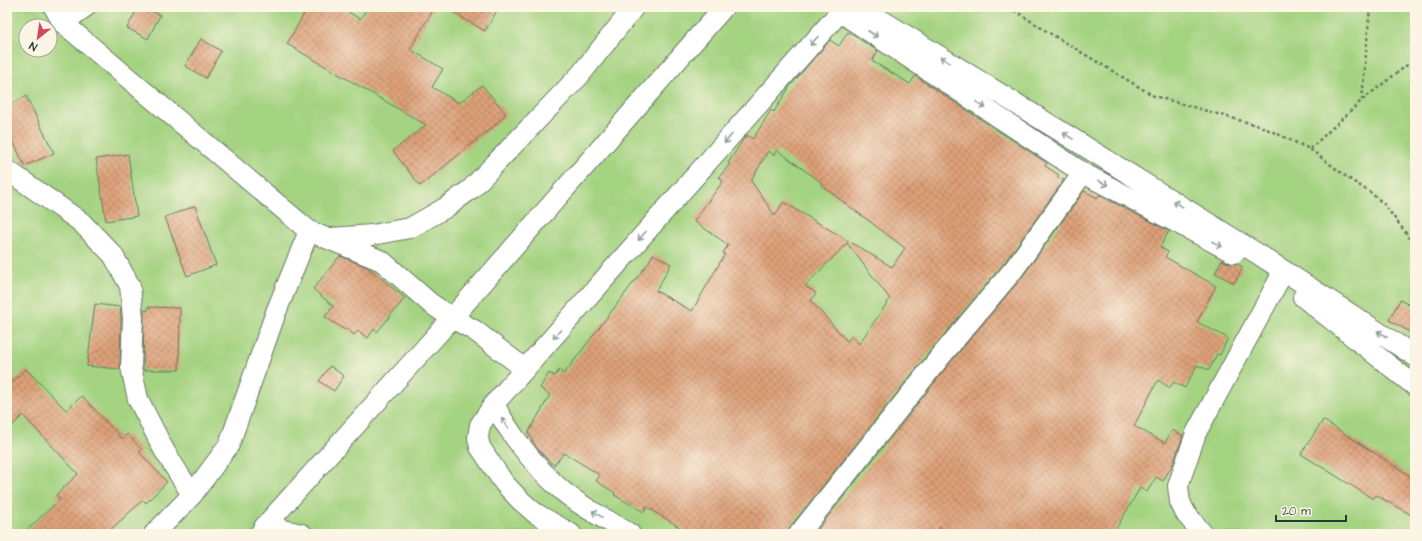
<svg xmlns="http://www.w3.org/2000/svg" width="1422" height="541" viewBox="0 0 1422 541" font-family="'Architects Daughter',sans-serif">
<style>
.green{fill:#a4d381;stroke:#62885a;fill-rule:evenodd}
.building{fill:url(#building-cross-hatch);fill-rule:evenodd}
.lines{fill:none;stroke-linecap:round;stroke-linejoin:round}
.street-casing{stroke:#657663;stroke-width:22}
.path{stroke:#657663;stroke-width:2.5;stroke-dasharray:3 3;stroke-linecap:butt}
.street{stroke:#fff;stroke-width:20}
.oneway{stroke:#8f9e9a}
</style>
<defs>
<pattern id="building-cross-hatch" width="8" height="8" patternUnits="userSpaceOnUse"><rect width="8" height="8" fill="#dea179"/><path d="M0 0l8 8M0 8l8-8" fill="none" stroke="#b38464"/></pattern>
</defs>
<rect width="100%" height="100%" fill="#fcf5e5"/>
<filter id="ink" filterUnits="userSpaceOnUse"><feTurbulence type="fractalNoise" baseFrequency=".025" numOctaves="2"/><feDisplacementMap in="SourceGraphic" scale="8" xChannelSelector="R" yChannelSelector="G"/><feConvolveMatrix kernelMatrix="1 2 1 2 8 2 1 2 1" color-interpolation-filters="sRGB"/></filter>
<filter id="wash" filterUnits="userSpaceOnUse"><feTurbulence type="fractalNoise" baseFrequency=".012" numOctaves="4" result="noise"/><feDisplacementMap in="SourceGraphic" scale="16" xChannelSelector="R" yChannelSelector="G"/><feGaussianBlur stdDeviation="0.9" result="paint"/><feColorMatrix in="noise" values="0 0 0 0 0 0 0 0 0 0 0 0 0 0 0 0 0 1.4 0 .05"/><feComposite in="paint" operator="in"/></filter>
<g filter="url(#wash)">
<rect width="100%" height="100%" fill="#e8e0bb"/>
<path class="green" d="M7,7h1408v527h-1408zM26,26h24v24h-24z"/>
<g id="blocks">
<path class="building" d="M138,7h6l16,8 -12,24 -21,-11z
M308,7h32l20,12 8,-12h67l-25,42 33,20 -11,18 27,16 23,-18 24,29 -6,7 -80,65 -27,-35 33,-26 -139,-81z
M444,7h55l-14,24z
M848,32l30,19 -6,10 38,23 5,-8 132,87 -2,3 14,9 -2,2 7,3 -59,82 -73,87 -142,178 -2,7h-98l-43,-27 -3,5 -30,-17 1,-2 -19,-12 4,-6 -36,-22 -10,12 -7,-6 -10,-11 -9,-15 22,-38 -10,-7 9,-15 6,3 4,-6 5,4 85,-112 4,-8 18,10 -15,27 36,20 33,-57 -2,-1 5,-8 -34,-24 29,-40 -4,-4 11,-13 -2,-1 17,-26 2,-2 6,4 18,-29 3,2 16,-26 40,-46 9,6zM777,150l45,33 -1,2 84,63 -13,19 -109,-65 -8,14 -24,-35 17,-30 6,4zM847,243l43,56 -31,45 -7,-8 -5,5 -36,-40 5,-8 -11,-7z
M201,39l20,12 -15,27 -21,-12z
M26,96l28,57 -29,13 -18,-37v-23z
M128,154l9,62 -31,5 -10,-62z
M1084,191l13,7 2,-3 70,36 -9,16 8,5 -3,5 51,29 -19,36 31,16 -8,17 -3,-1 -8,16 -12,-5 -12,23 -12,-6 -3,6 -12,-8 -24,46 31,17 7,-13 11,6 -10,28 -10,17 -7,-4 -9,15 -7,-4 -27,46h-162l-11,-7 -4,7h-122l136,-171 73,-87z
M195,206l21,59 -29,11 -22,-59z
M340,256l27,11 38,31 -28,34 -3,-3 -6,9 -10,-7 -4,4 -8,-7 -1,2 -20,-13 8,-11 -20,-17z
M1222,260l7,3 8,1 6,3 -9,16 -19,-10z
M1400,300l15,8v27l-26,-15z
M95,304l25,3 1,11 -1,51 -33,-3z
M148,307l32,1 -1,62h-36l1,-60 4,1z
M330,366l14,10 -10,15 -15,-10z
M26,369l40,41 16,-14 40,43 5,-5 15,16 -3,2 28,30 -21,21 -3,-3 -37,34h-83l37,-35 -4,-4 22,-21 -55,-59 -16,16v-44z
M1323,420l92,59v38l-39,-22 -3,4 -72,-45z"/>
</g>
</g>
<g filter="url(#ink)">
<use href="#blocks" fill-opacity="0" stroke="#657663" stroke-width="1"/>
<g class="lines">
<defs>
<path id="street" d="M54,7l9,16 246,208 73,30 48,42 22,15 22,12 51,39
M840,12l243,161 151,80
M63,23l22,-16
M7,170l74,52 32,33 17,31 3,32 -2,49 7,32 26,51 28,45
M331,238l41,-3 38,-7 35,-20 26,-19 109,-114 54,-68
M1303,297l112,89
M494,404c15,29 40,61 64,83 19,18 50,33 72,47
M265,526l37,8
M154,534l38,-39 37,-50 47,-133 33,-81
M260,534l5,-8 187,-208 272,-311
M571,534l-36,-21 -15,-13 -16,-17 -24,-36 -2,-9 2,-13 14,-21 346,-392 22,-4 396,246 157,102
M799,534l142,-178 73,-87 69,-96
M1203,534l-17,-20 -6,-12 -2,-16 18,-53 84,-155"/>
</defs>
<use href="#street" class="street-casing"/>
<path class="path" d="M1009,7l42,27 103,62 106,30 50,23 38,29 23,15 12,10 26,34 6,10
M1362,100l8,-93
M1310,149l52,-49 53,-41"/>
<use href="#street" class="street"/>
</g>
<defs><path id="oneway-shaft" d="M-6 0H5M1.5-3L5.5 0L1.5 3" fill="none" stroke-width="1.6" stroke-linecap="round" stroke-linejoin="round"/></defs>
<g class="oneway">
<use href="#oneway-shaft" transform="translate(873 34) rotate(33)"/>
<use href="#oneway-shaft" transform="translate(814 41) rotate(131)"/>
<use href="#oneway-shaft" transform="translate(945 60) rotate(-148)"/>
<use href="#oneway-shaft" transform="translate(981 105) rotate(33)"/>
<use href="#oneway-shaft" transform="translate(1068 136) rotate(-148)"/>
<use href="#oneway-shaft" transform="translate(728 139) rotate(131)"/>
<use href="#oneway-shaft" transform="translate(1103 183) rotate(28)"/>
<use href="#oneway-shaft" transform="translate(1178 204) rotate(-148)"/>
<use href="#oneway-shaft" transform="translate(642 236) rotate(131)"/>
<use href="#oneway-shaft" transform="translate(1217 244) rotate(28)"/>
<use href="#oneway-shaft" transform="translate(557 334) rotate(131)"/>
<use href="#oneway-shaft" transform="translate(1382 334) rotate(-147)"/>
<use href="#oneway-shaft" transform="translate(505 423) rotate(-125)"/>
<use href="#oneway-shaft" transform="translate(597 514) rotate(-149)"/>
</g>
</g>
<rect width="1422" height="541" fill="none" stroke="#fcf5e5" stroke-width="24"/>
<g transform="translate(38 38) rotate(210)"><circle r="19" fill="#fcf5e5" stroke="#a4ab9e"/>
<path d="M0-3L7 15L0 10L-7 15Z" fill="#d1495b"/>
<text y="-6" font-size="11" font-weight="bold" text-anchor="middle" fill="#1f3d34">N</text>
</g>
<path d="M1276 515v6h70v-6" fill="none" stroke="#1f3d34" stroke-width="2"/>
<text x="1282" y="515" font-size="12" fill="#1f3d34" stroke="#fcf5e5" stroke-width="3" paint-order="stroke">20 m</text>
</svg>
